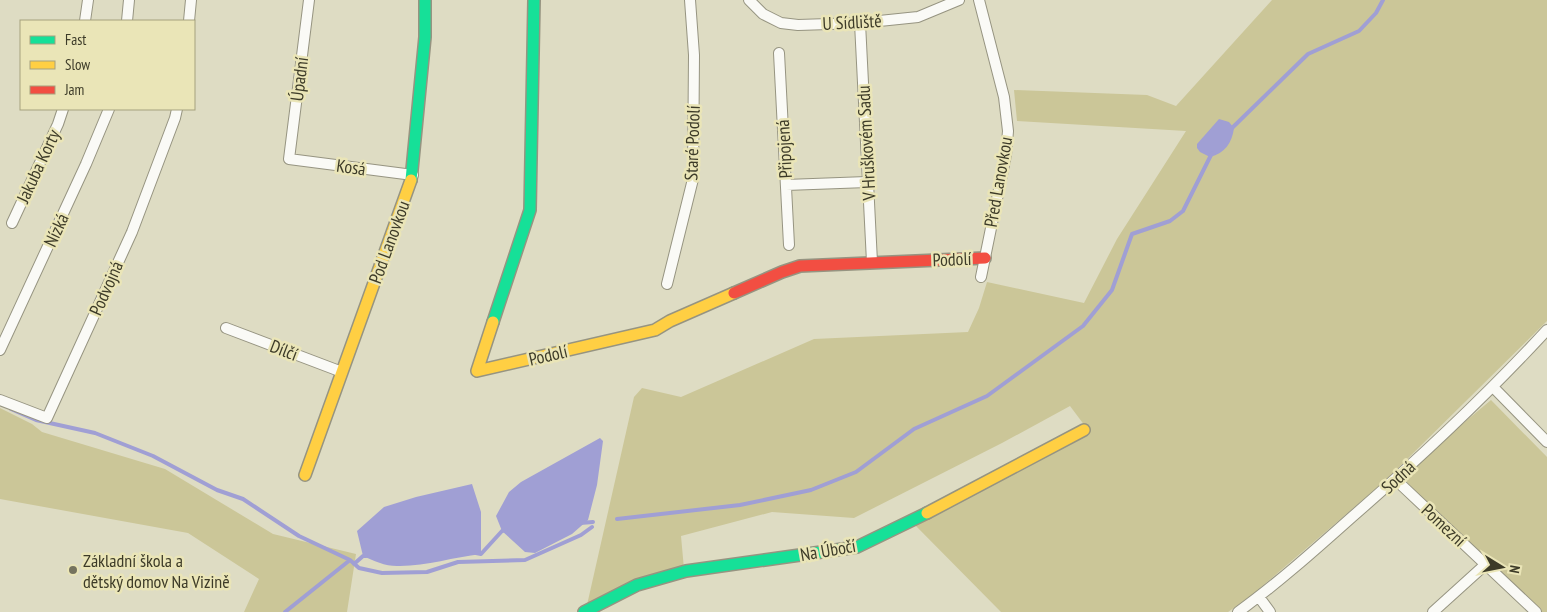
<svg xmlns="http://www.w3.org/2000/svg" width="1547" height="612" viewBox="0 0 1547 612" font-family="'PT Sans Narrow',sans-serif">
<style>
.green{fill:#cbc698}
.water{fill:#a09fd4}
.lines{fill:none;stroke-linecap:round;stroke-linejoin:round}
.stream{stroke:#a09fd4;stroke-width:4}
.street-casing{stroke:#969481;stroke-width:12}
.fast-casing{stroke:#969481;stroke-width:14}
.slow-casing{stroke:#969481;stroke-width:14}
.jam-casing{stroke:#969481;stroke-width:14}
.street{stroke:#fafaf6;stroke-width:10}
.fast{stroke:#16e098;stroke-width:11}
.slow{stroke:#ffcf43;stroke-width:11}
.jam{stroke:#f24e42;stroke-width:11}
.poi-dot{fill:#75735e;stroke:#eae5b7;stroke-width:2}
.labels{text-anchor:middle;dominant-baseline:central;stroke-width:5;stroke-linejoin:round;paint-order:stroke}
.street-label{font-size:18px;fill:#3d3b28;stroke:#eae5b7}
.poi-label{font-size:18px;fill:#3d3b28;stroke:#eae5b7;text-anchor:start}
</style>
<rect width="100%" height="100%" fill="#dedcc3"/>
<path class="green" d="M1272,0h275v321l-161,159 -134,115 -24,17h-227l-87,-88 174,-94 -18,-24 -68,37 -148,75 -82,-6 -91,24 3,33 -97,36 47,-208 8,-9 39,9 133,-58 154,-7 11,-24 8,-26 97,21 33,-64 69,-108 -169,-10 -3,-31 133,5 29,11z
M1491,400l56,57v155h-7l-131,-123 -3,-11 2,-6 28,-26z
M0,408l32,16 10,8 123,37 108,65 83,20 -9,58h-103l15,-33 -71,-46 -188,-34z"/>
<path class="water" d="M1219,119l10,3 5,6c-2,15 -9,25 -24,29l-10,-5 -3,-4v-4z
M600,438l3,3 -6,44 -9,35 -16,14 -37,19 -10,-1 -23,-21 -6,-15 13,-24 12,-10z
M472,484l9,28v42c-27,3 -54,12 -81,12 -13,1 -26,-5 -37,-10l-6,-25 27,-24 32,-10z"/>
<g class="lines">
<path class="stream" d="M1230,130l78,-76 51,-23 17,-18 7,-13
M11,409l25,11 59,13 58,23 64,34 26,9 56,37 51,24
M617,519l123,-14 71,-15 45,-18 58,-43 73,-33 96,-70 29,-36 20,-56 38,-13 13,-10 29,-58
M580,523l13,-1
M476,553l5,1 21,-23 4,-1
M354,564l9,-8h3
M285,612l65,-52 9,8 23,5 45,-1 31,-10 67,-2 56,-25 11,-8"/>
<defs>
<path id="street" d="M309,0l-20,159 124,16
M749,0l14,14 18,9 17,2 62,-2 58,-6 41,-17
M979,0l25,97 4,34 -2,24 -25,122
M85,21l3,-21
M127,21l2,-21
M189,21l2,-21
M860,23l12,239
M779,53l10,192
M786,185l81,-3
M12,223l46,-99 5,-15
M667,284l26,-105 1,-124 -4,-55
M226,328l116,44
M0,350l86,-186 23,-55
M1493,387l54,55
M0,400l47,18 85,-186 43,-114 2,-9
M1396,480l140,132
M1259,597l11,15
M1238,612c40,-29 77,-62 114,-95 68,-59 134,-121 195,-187
M1433,612l53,-48"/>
<path id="fast" d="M411,180l14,-143v-37
M493,322l37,-112 4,-210
M584,612l53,-27 49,-14 171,-24 70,-34"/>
<path id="slow" d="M493,322l-16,49 178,-41 15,-9 64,-28
M305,475l106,-295
M927,513l157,-83"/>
<path id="jam" d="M734,293l48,-21 18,-6 185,-8"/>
</defs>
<use href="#street" class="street-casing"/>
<use href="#fast" class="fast-casing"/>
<use href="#slow" class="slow-casing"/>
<use href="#jam" class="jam-casing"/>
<use href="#street" class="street"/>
<use href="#fast" class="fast"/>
<use href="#slow" class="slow"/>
<use href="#jam" class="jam"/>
</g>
<circle class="poi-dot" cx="73" cy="570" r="5"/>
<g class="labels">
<g class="street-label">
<text transform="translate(852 22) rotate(-3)">U Sídliště</text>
<text transform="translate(299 79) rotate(-83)">Úpadní</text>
<text transform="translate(692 143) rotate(-88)">Staré Podolí</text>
<text transform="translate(866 143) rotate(-93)">V Hruškovém Sadu</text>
<text transform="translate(784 149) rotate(-93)">Připojená</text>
<text transform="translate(38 166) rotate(-65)">Jakuba Korty</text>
<text transform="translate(351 167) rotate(8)">Kosá</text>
<text transform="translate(998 182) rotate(-80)">Před Lanovkou</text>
<text transform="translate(56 230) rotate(-65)">Nízká</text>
<text transform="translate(389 242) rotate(-70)">Pod Lanovkou</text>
<text transform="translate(952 259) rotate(-2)">Podolí</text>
<text transform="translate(106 288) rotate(-66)">Podvojná</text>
<text transform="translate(284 350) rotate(21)">Dílčí</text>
<text transform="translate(548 355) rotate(-13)">Podolí</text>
<text transform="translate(1398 477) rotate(-43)">Sodná</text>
<text transform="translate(1444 525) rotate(43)">Pomezní</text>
<text transform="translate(828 550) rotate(-10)">Na Úbočí</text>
</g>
<g class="poi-label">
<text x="83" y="560">Základní škola a<tspan x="83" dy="21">dětský domov Na Vizině</tspan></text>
</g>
</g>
<rect x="20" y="20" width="175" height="90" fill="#eae5b7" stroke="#a5a17e"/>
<rect x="30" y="36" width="25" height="8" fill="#16e098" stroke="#a5a17e"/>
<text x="65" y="45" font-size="15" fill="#3d3b28">Fast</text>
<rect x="30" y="61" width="25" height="8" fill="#ffcf43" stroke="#a5a17e"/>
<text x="65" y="70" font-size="15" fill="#3d3b28">Slow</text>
<rect x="30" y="86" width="25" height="8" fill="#f24e42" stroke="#a5a17e"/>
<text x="65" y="95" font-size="15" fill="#3d3b28">Jam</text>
<g transform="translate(1502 567) rotate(100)" stroke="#eae5b7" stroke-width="4" paint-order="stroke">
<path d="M0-4L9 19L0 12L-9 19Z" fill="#3d3b28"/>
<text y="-8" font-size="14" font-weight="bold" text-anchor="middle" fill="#3d3b28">N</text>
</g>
</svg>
